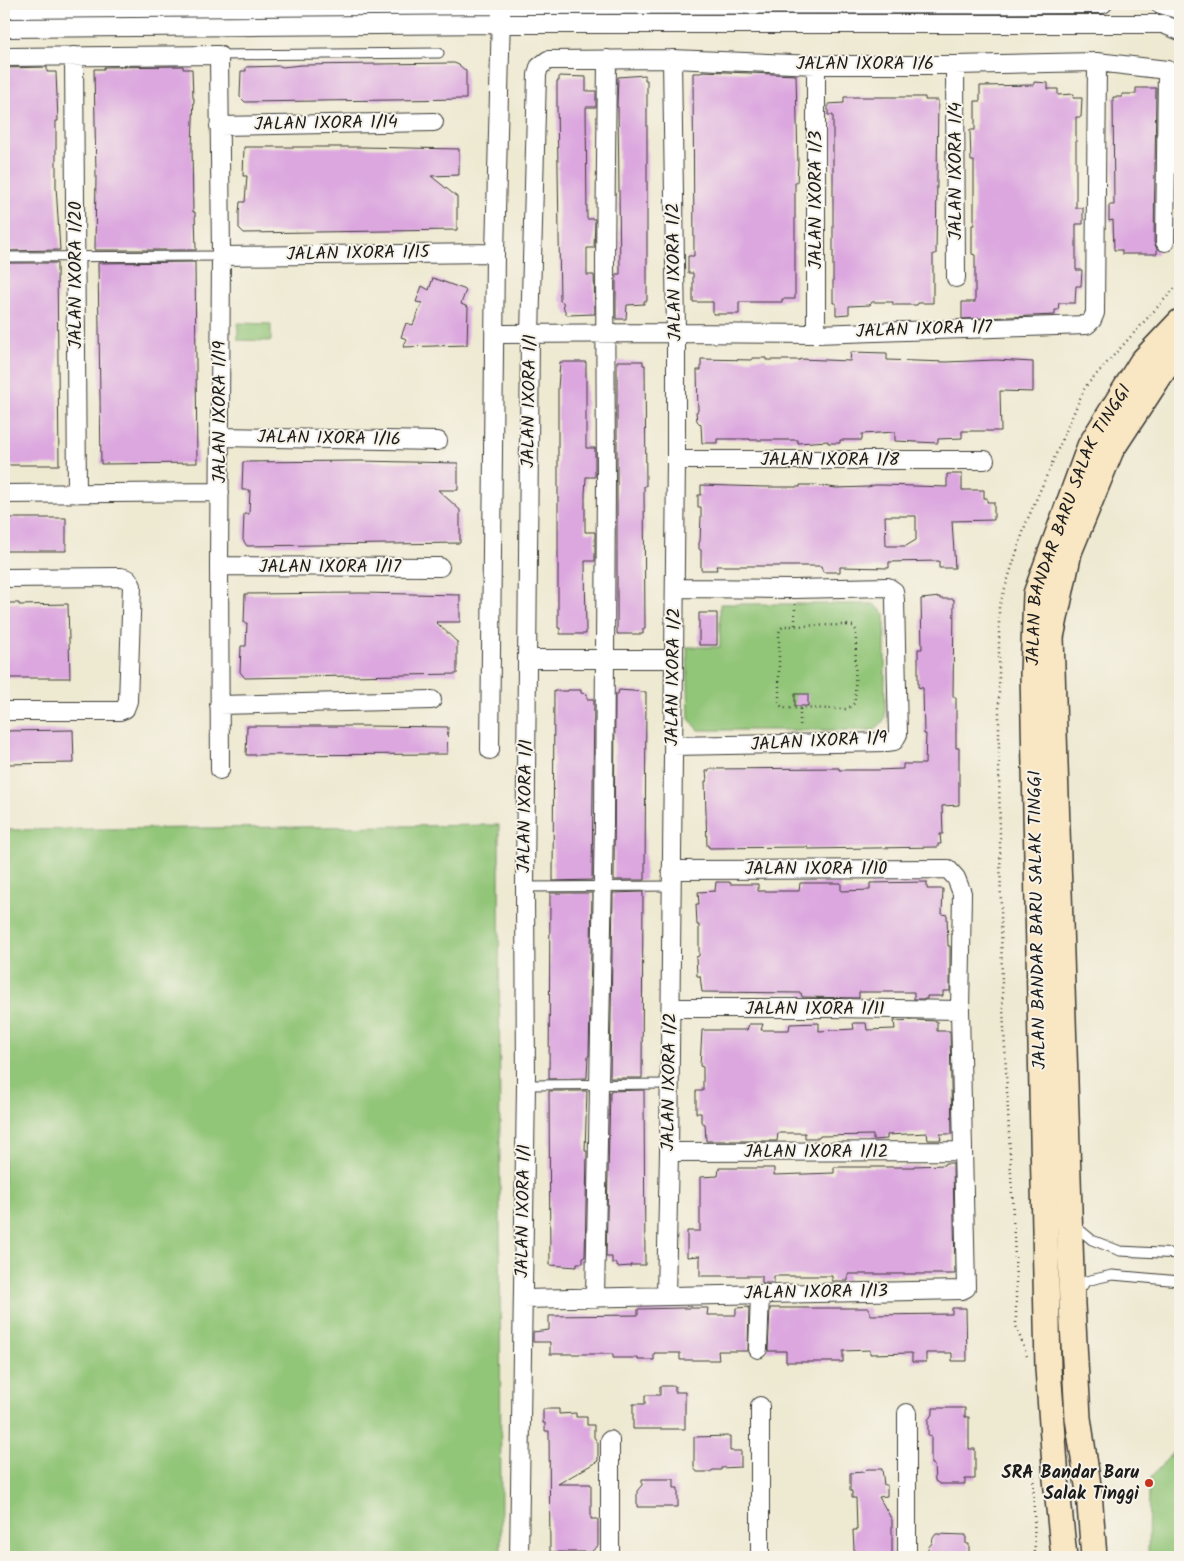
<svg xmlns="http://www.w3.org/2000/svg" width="1184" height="1561" viewBox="0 0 1184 1561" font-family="Kalam,sans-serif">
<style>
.green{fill:#91c577;stroke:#56704a}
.building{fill:#dca7df;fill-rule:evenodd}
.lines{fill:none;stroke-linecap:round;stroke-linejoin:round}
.lane-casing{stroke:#3c3b37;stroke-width:11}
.street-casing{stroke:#3c3b37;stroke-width:20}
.secondary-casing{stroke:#3c3b37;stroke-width:28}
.path{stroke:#3c3b37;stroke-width:2.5;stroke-dasharray:1 4;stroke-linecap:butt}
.lane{stroke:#fff;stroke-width:9}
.street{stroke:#fff;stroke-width:18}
.secondary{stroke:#f9e7c3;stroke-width:25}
.poi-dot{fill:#c8321e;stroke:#f7f3e8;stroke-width:2}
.labels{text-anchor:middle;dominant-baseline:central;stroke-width:4;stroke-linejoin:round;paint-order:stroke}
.street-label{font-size:18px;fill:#1c1c1c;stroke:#f7f3e8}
.poi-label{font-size:18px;font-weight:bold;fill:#1c1c1c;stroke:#f7f3e8;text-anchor:end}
</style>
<rect width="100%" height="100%" fill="#f7f3e8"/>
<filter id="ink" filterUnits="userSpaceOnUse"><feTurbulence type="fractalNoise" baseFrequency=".02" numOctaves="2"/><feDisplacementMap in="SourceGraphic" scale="10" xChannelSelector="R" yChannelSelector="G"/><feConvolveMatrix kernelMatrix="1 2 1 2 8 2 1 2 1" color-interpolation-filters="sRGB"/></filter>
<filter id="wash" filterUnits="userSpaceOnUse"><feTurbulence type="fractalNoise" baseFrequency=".0096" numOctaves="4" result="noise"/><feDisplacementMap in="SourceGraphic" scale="20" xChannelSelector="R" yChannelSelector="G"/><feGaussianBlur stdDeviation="1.12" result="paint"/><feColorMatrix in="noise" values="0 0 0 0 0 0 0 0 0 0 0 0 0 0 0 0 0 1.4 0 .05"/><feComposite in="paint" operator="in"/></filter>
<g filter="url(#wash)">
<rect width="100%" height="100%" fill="#eee9d1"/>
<path class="green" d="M238,323l33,1v17l-33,-1z
M720,604h154l11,10v105l-10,11h-176l-10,-11 -2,-72h33z
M499,825l2,732h-497v-727z
M1180,1444v113h-32l1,-77z"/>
<g id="blocks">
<path class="building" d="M454,63l5,2 7,6v28l-221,3 -5,-5 1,-26h5v-4l35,-1 1,1 19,-2z
M183,66v3h9l1,29h1l-2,47 1,67h2l1,38h-101l1,-75 -2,-106h10v-2z
M47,67v5h9l2,49h-2v65l4,64 -56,1v-183z
M703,71l93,4 2,89 -1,18h-2v117h-13v3h-43v12h-26v-12h-20v-29h-5v-17h6l-1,-183h8z
M645,75v5h2v221h-3v3l-17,1 -1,14h-10v-45h4l-2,-167h-1l1,-30z
M559,76l27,1v14h10v16h-10l1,112h8l-1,29h-7v27h7l1,39 -28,1 -3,-6 -1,-7 -3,-1 -3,-198v-22h2z
M1034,82l14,1v6h10v6l16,-1 -1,4h9l-1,19h-5v91h7v16h-7v46h6l-1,16h-5l-1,17h-16l-1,7h-3v5l-93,4v-17h13v-47l-3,-1v-29h2v-64h-3l-1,-31h5v-29h5v-15l54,-1z
M1136,88h20l-2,154 3,7v5h-35v-4h-8l-1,-30 -4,1v-16h5l-1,-108h9v-3h14z
M844,97h81v3h13l-2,154h-3v49h-15l-1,2h-24v-3h-21l-2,3 -21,1v8l-13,1v-12h-3v-188h-5v-11l16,-1z
M244,147h117l98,2v26l-28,1 26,21v33l-213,3 -5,-5v-15l1,-11h5l2,-26h-4z
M195,262l2,201 -96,1 -3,-201z
M4,263h53l2,202h-55z
M433,278l33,12 -5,14 7,3 -1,38 -64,2 4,-8 -6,-2 5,-14 7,2 9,-22 -6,-1 6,-16 7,4z
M851,352l36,1v7l59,2 50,-2 37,2v30l-33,-1 1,40h-39v7l-24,1v4l-43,-2v-9l-33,2v6h-22v3h-12v-2l-30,2v-3h-48v-1h-33v4h-15l-1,-18 -4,-4 -1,-9 2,-1 -1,-41h4v-11l51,1v-2h14v2h34v-1l50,2z
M617,361h26v4h2l1,121h-2l1,143h-2v5h-26z
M560,362h26v86h9v29h-9l-1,18v37h10v29h-10l1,73h-26v-6h-2v-240z
M360,461l98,2v27h-20l22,20v33l-213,3 -4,-6 1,-26h5l1,-24h-8l1,-28z
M947,474h15v16h22v8h3v4h7v18l-42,1 3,47h-16v-7l-50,1v6l-49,-1v5h-17l-2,-6h-105l1,4h-16v-20l-2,-1v-6l1,-2 1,-25v-9h-3v-12h3v-10l63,2h36v-2h15l21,3 32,-1 7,-2h7l65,2zM885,516h31v24l-10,6h-20z
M4,518h62v33h-62z
M362,593l98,2v27h-24l21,20v32l-212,4 -5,-6 1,-26h5l1,-23h-3l1,-29z
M940,597v2h14l-1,98h3v51h3v57l-17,1 1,28h-3l1,10h-3v3l-130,2v-2l-99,1v-2h-2l-2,-65h2l-1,-10h3v-2l130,-1v2h37l27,-1v-5h22l1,-30h-2l-1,-46 -5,-1v-38h4l-1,-50z
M4,603h15v2l49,-1 2,74h-66z
M699,613h18v32h-18z
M568,690h13v3l6,1v5h7l-2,181 -39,1 1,-190h14z
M619,690l27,2 -1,188h-31l1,-186h3z
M795,694h13v12h-13z
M247,726h117l84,1 -1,27 -201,1z
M73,730l1,33 -70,1v-33z
M716,882h14v2h28v7h41l1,-8h41v8l29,-1v-7l57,-1v7h16l-1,25 5,1 1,31h2v45h-7v5h-16v3h-13v-7h-55v6l-57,-1 -1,-4 -99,-1 -2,-16h-3l-1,-19 3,-1v-31h-2l-1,-21h3l-1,-12 17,-1z
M643,892l-1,186h-32l3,-185z
M550,893h42l-3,163h-1l-1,22 -38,1z
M914,1020l23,1v10h13l2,103h-12l1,6h-13l-1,-7 -40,2v4l-14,1v-5l-53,1 -1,2h-14v-5h-27l-1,8h-71l-1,-17 -4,-2v-9h-5v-22h7v-24l-3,-1 2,-36h45l2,-6h14l-2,6h28l1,-6 29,-1v8l35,-2 -1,-6h13l1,7 28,-1 -1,-8z
M644,1090l1,175h-15l1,1 -14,1v-4h-5v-6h-6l4,-166z
M549,1091h38l-2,60h2l-2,106h-2v6h-6v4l-27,-2z
M945,1163h8l2,111h-107v7h-16v-5h-58v7h-12v-7h-62v-20l-13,1v-26h13v-54l18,-1 1,-8h55v7l60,-2v-6h80v-1l30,-1z
M749,1307l-1,44h-30l1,9h-39v-7h-26v7h-16v-2h-25v-4h-63v-12h-17v-10l16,-2v-14l89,-1v-6l43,-1h27l-1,7h29v-7z
M770,1308h99l1,7 82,-1v-6h14l1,53h-15v-8h-26v9h-14v-9l-42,1v-4l-27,1v11h-57v-11h-18z
M660,1386h15v6h10v37h-52v-25h12v-9h15z
M933,1408h32v9h4v32h6v30h-10v5h-25l-5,-3 -1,-16 -3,-1v-28h-3v-16l5,-7z
M543,1409h16v5l17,-1v4h11v8h7v12l4,6v18l-40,23h33v35h7v27l-7,6h-41l-1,-121h-4v-8h-2z
M730,1436v15h11v16l-20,1v2h-8l-3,2h-13l-3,-4v-31z
M867,1469h15l2,16h3v11l-8,1 13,23v35h-36l-2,-6 -1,-19h4l-1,-32h-4v-7h-2v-18l14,-1z
M642,1479h32v9h4v19h-41v-16l5,-6z
M936,1534l30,1v9h3v13h-41v-9l4,-5 1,-5z"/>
</g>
</g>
<g filter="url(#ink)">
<use href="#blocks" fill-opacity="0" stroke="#3c3b37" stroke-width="1"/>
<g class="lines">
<defs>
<path id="lane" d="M219,55l220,-2
M4,257l217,-1
M525,887l147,-1
M526,1085l144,-1
M1074,1225l18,15 28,11 60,3
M1078,1293l8,-12 26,-6 68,6"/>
<path id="street" d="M1160,4l20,6
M4,9l497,-4 602,-1
M4,28l497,-4h662l17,7
M74,56l3,438
M4,57l215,-2 2,201 -2,310 1,204
M816,65v269
M955,65l1,213
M219,126l215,-4
M1165,242l2,-172
M221,256l274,-3
M495,334l181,-1 140,1 271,-9 5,-5 3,-7 2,-251
M221,437l217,4
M676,460h309
M4,494l216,-2
M219,566l221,1
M4,578l117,-1 7,2 4,7 -4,115 -3,8 -5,2h-116
M528,659h146
M219,705l213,-5
M673,746l214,-4 7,-1 4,-7 -3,-134 -1,-9 -6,-4 -94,2 -119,-1
M490,750l5,-497 6,-240
M671,1008h162l127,2
M669,1152l293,-1
M666,1296l3,-144 7,-692v-127l-4,-274
M595,1298l9,-476 2,-341 -1,-220 2,-202
M523,1299l439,-9 4,-2 -6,-278 2,-117 -6,-15 -8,-9 -277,1
M758,1349l2,-55
M760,1406v151
M907,1413v144
M610,1440v117
M519,1557l7,-472 -1,-198 5,-553 7,-259 2,-8 9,-7 124,-1 144,6h139l142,-3 70,8 13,5"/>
<g id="secondary">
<path id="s1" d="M1064,1557l-8,-78 -8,-111 -15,-695 3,-79 54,-148 52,-84 38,-40"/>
<path d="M1094,1557l-5,-65 -11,-74 -6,-113 -21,-668 18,-85 42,-102 53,-81 16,-17"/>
</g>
</defs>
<use href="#lane" class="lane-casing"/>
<use href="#street" class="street-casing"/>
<use href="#secondary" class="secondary-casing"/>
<path class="path" d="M795,604v21
M847,625l6,1 3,4 -1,72 -3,4 -7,3 -62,-1 -3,-3 -1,-5v-66l1,-5 4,-3z
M800,709v18
M1027,1356l-11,-30v-47l-14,-292 -3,-221v-159l27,-84 59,-136 88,-97 7,-6
M1033,1466l2,91"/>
<use href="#lane" class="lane"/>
<use href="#street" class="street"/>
<use href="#secondary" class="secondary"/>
</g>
</g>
<circle class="poi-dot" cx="1149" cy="1483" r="5"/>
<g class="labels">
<g class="street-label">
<text x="865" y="64">JALAN IXORA 1/6</text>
<text transform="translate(326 124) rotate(-1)">JALAN IXORA 1/14</text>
<text transform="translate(956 171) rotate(-90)">JALAN IXORA 1/4</text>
<text transform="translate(816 200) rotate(-90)">JALAN IXORA 1/3</text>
<text transform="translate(358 254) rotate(-1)">JALAN IXORA 1/15</text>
<text transform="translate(675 272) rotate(-91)">JALAN IXORA 1/2</text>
<text transform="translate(76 275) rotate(-90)">JALAN IXORA 1/20</text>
<text transform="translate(924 330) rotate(-2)">JALAN IXORA 1/7</text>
<text transform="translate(530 401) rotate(-89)">JALAN IXORA 1/1</text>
<text transform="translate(220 412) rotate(-90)">JALAN IXORA 1/19</text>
<text transform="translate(329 439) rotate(1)">JALAN IXORA 1/16</text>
<text x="830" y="460">JALAN IXORA 1/8</text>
<text stroke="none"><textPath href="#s1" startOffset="1042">JALAN BANDAR BARU SALAK TINGGI</textPath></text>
<text x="330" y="567">JALAN IXORA 1/17</text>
<text transform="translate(674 677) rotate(-89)">JALAN IXORA 1/2</text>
<text transform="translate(819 742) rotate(-3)">JALAN IXORA 1/9</text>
<text transform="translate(526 806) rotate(-89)">JALAN IXORA 1/1</text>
<text x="816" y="869">JALAN IXORA 1/10</text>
<text transform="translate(1038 920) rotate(-91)">JALAN BANDAR BARU SALAK TINGGI</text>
<text x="815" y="1009">JALAN IXORA 1/11</text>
<text transform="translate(670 1082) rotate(-89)">JALAN IXORA 1/2</text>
<text x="816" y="1152">JALAN IXORA 1/12</text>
<text transform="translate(524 1211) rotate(-89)">JALAN IXORA 1/1</text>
<text transform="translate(816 1293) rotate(-1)">JALAN IXORA 1/13</text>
</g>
<g class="poi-label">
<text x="1139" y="1473">SRA Bandar Baru<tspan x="1139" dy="21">Salak Tinggi</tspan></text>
</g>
</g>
<rect width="1184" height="1561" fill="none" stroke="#f7f3e8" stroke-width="20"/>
</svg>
